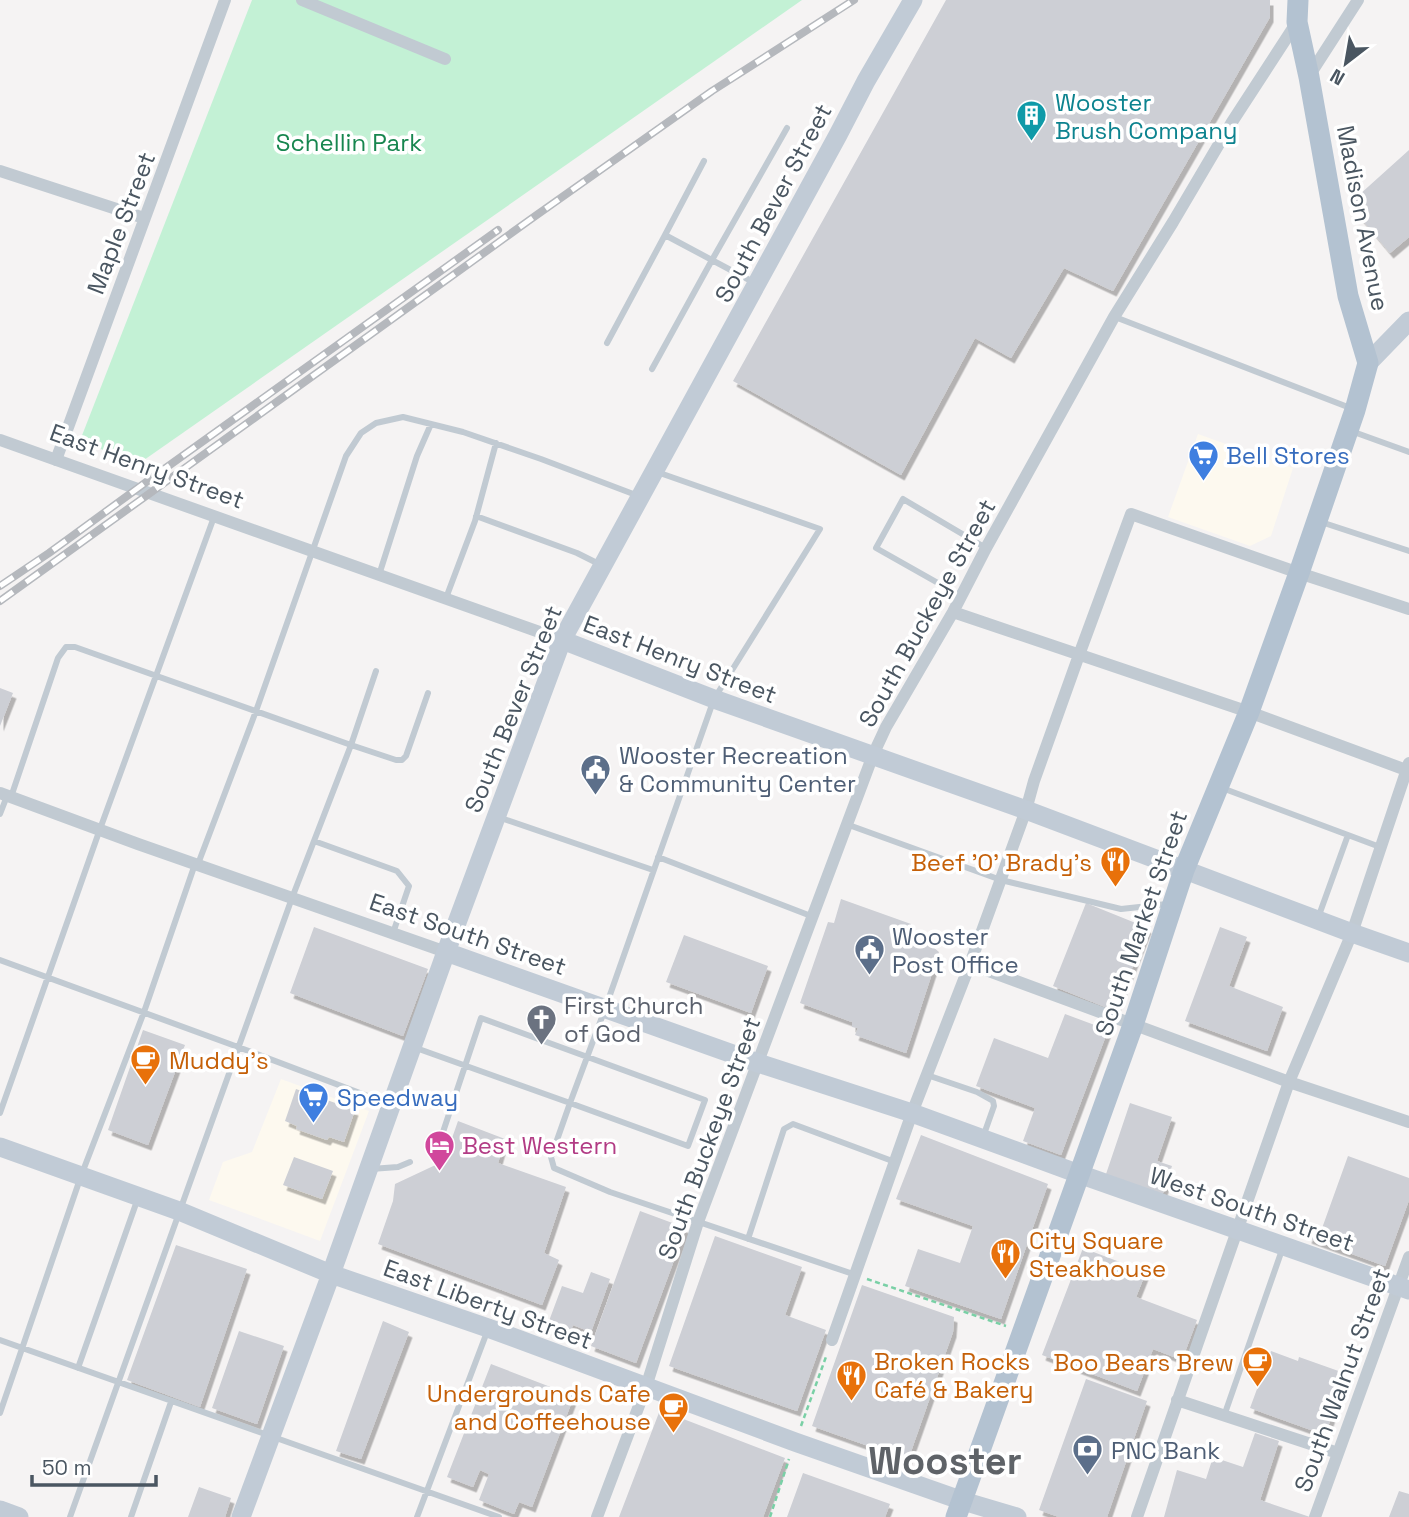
<svg xmlns="http://www.w3.org/2000/svg" width="1409" height="1517" viewBox="0 0 1409 1517" font-family="'Space Grotesk',sans-serif">
<style>
.commercial{fill:#fdf9ef}
.green{fill:#c3f1d5}
.building{fill:#cdcfd5;filter:url(#shadow)}
.lines{fill:none;stroke-linecap:round;stroke-linejoin:round}
.path{stroke:#7ad0a6;stroke-width:2.5;stroke-dasharray:5 3.5;stroke-linecap:butt}
.lane{stroke:#c1cad2;stroke-width:6}
.street{stroke:#c1cad2;stroke-width:12}
.secondary{stroke:#c1cbd6;stroke-width:19}
.primary{stroke:#b3c2d1;stroke-width:21}
.rail-casing{stroke:#b5b8bd;stroke-width:8}
.rail{stroke:#fff;stroke-width:5;stroke-dasharray:16;stroke-linecap:butt}
.labels{text-anchor:middle;dominant-baseline:central;stroke-width:7;stroke-linejoin:round;paint-order:stroke}
.culture-label{font-size:24px;fill:#0d838f;stroke:#fff;text-anchor:start}
.park-label{font-size:24px;fill:#17864f;stroke:#fff}
.street-label{font-size:24px;fill:#4a5661;stroke:#fff}
.shop-label{font-size:24px;fill:#366cbe;stroke:#fff;text-anchor:start}
.service-label{font-size:24px;fill:#4e5e75;stroke:#fff;text-anchor:start}
.food-label{font-size:24px;fill:#c56008;stroke:#fff;text-anchor:end}
.worship-label{font-size:24px;fill:#5b616d;stroke:#fff;text-anchor:start}
.hotel-label{font-size:24px;fill:#b23c85;stroke:#fff;text-anchor:start}
.town-label{font-size:38px;font-weight:bold;fill:#5f6368;stroke:#fff}
</style>
<defs>
<filter id="shadow"><feDropShadow dx="3.5" dy="5.5" stdDeviation="0" flood-color="#0004"/></filter>
</defs>
<rect width="100%" height="100%" fill="#f5f3f3"/>
<path class="commercial" d="M1198,434l95,34 -22,68 -21,10 -82,-29z
M281,1079l88,32 -49,130 -111,-41 14,-38 29,-10z"/>
<path class="green" d="M252,0h550l-668,467 -53,-29z"/>
<path class="building" d="M946,0h324v17l-157,274 -49,-23 -53,90 -36,-20 -74,137 -168,-94z
M1409,150v87l-19,16 -41,-49z
M0,688l13,5 -13,33z
M841,899l70,25 -3,12 25,11 6,5 -33,101 -51,-18 3,-7 -6,-1v-5l-52,-19 28,-81 6,1z
M1086,903l62,25 -33,83 -62,-25z
M314,927l114,42 -25,67 -113,-43z
M1220,927l27,10 -18,49 54,21 -16,44 -82,-30z
M684,935l84,31 -17,47 -85,-31z
M1065,1014l43,16 -47,125 -38,-14 12,-33 -59,-22 18,-48 54,20z
M143,1030l42,15 -37,100 -40,-15z
M296,1089l59,21 -11,32 -15,-5 -2,3 -31,-11 1,-3 -12,-5z
M1130,1103l42,14 -15,44 15,5 -11,33 -57,-19z
M458,1121l47,18 -7,24 68,24 -22,66 15,7 -17,45 -164,-61 15,-43 2,-17 49,-23z
M921,1135l127,49 -47,135 -96,-33 13,-37 42,14 13,-37 -77,-27z
M1348,1156l61,22v22l-24,66 -77,-28 4,-10 9,3z
M294,1157l39,14 -11,28 -39,-14z
M640,1211l46,17 -50,135 -45,-17z
M715,1236l87,31 -17,48 41,15 -29,81 -128,-45z
M176,1245l71,24 -47,138 -73,-27z
M1083,1248l63,24 -10,25 61,23 -15,40 -29,-11 -16,42 -95,-36z
M591,1272l19,7 -19,53 -18,-7 -5,12 -22,-8 16,-43 21,7z
M862,1285l92,32 -1,15 -45,128 -96,-34z
M383,1321l26,11 -48,127 -25,-8z
M239,1331l45,15 -27,78 -45,-16z
M1271,1351l27,10 1,-4 48,17 -22,61 -75,-27z
M491,1364l83,32 -42,111 -13,-5 -5,12 -35,-14 10,-26 -9,-4 -7,17 -26,-10z
M1086,1379l61,22 -40,116h-48l-20,-7z
M660,1410l125,48 -22,59h-144z
M1255,1433l24,8 -19,59 50,17h-146l13,-47 29,9 7,-22 30,10z
M803,1473l87,31 -5,13h-98z
M199,1487l32,11 -6,19h-37z
M1399,1491l10,3v23h-20z"/>
<g class="lines">
<path class="path" d="M867,1279l139,47
M801,1426l26,-72
M770,1517l19,-58"/>
<path class="lane" d="M665,235l39,-74
M1115,317l238,92
M607,343l58,-108 90,48
M652,369l60,-109 75,-132
M1351,431l58,21
M476,516l101,37 24,12
M1321,522l88,29
M379,575l38,-119 14,-32
M961,596l-85,-48 27,-49 83,49
M446,598l29,-77 21,-78
M376,671l-25,74 45,15h6l4,-4 22,-63
M1222,788l126,47
M11,797l47,-139 8,-11h9l276,98 -59,153 -222,619
M0,814l7,-18
M498,817l155,53
M846,824l155,56 120,29 46,-5
M314,841l83,30 12,15 -16,47
M658,857l153,59
M198,864l58,-153 90,-255 15,-23 15,-10 27,-6 60,15 78,27 95,36
M1318,918l30,-83 32,12
M0,960l238,87 151,57
M416,1048l154,55 35,-94 109,-310 106,-170 -163,-57
M927,1075l50,17 16,9 1,5 -11,31
M0,1113l100,-284 114,-312
M438,1147l43,-129 224,82 -17,46 -118,-43 -19,54 3,11 56,24 246,83
M371,1169l27,-2 12,-5
M748,1239l36,-110 9,-5 102,38
M0,1340l499,177
M78,1368l60,-170
M0,1413l81,-237 63,-164 51,-148
M1224,1416l59,-169
M131,1517l40,-115
M417,1517l70,-185"/>
<path class="street" d="M302,0l143,59
M1309,76l49,-76
M0,171l144,47
M0,440l562,200
M56,460l169,-460
M953,612l296,100 160,59
M0,793l138,51 308,108
M970,964l319,118 120,40
M832,1340l80,-227 58,-149 56,-154 8,-29 45,-126 52,-141 168,59 110,36
M1177,1400l161,53
M597,1517l49,-130 52,-165 175,-467 13,-28 67,-115 33,-64 128,-231 59,-95 59,-100 65,-100
M1137,1517l152,-435 63,-149 57,-170
M1315,1517l94,-260"/>
<path class="secondary" d="M1368,363l41,-42
M562,640l152,59 312,111 326,123 57,20
M446,952l312,111 154,50 167,61 330,116
M0,1147l179,64 152,63 157,54 307,114 168,59 54,16
M0,1510l19,7
M241,1517l90,-243 115,-322 116,-312 276,-505 28,-54 47,-81"/>
<path class="primary" d="M956,1517l177,-492 51,-155 65,-158 50,-139 56,-163 13,-47 -20,-67 -39,-219 -12,-55 1,-22"/>
<defs>
<path id="rail" d="M0,586l49,-33 111,-81 338,-242
M0,601l531,-382 181,-128 142,-91"/>
</defs>
<use href="#rail" class="rail-casing"/>
<use href="#rail" class="rail"/>
</g>
<defs>
<symbol id="building-pin" viewBox="-11 -11 22 30"><path d="M0 17L-7.5 6A9.5 9.5 0 1 1 7.5 6Z" fill="#0f9aa8" stroke="#fff"/><path d="M-4-6H4V6H1V3H-1V6H-4ZM-2.5-4.3h1.7v1.8h-1.7ZM.8-4.3h1.7v1.8H.8ZM-2.5-1h1.7V.8h-1.7ZM.8-1h1.7V.8H.8Z" fill="#fff"/></symbol>
<symbol id="supermarket-pin" viewBox="-11 -11 22 30"><path d="M0 17L-7.5 6A9.5 9.5 0 1 1 7.5 6Z" fill="#3f7fe0" stroke="#fff"/><path d="M-6-5.5h2.5l.6 2H6L4.5 2H-2.5L-4.4-4H-6ZM-1.5 3.2a1.3 1.3 0 1 0 .1 0ZM3 3.2a1.3 1.3 0 1 0 .1 0Z" fill="#fff"/></symbol>
<symbol id="civic-pin" viewBox="-11 -11 22 30"><path d="M0 17L-7.5 6A9.5 9.5 0 1 1 7.5 6Z" fill="#5c6f8a" stroke="#fff"/><path d="M-.6-6.5H3V-4.5H.6V-3L4-1V1h2V6H-6V1h2V-1L-.6-3ZM-1.2 2.5V6h2.4V2.5Z" fill="#fff"/></symbol>
<symbol id="restaurant-pin" viewBox="-11 -11 22 30"><path d="M0 17L-7.5 6A9.5 9.5 0 1 1 7.5 6Z" fill="#e8710a" stroke="#fff"/><path d="M-5-6h1v4h1v-4h1v4h1v-4h1v5L-1.5 .5V6h-2V.5L-5-1ZM5-6V6H3V1.5H1.5Q1.5-4 5-6Z" fill="#fff"/></symbol>
<symbol id="church-pin" viewBox="-11 -11 22 30"><path d="M0 17L-7.5 6A9.5 9.5 0 1 1 7.5 6Z" fill="#6b7280" stroke="#fff"/><path d="M-1.2-6h2.4v3.5h3.3v2.4h-3.3V6h-2.4V-.1h-3.3v-2.4h3.3Z" fill="#fff"/></symbol>
<symbol id="cafe-pin" viewBox="-11 -11 22 30"><path d="M0 17L-7.5 6A9.5 9.5 0 1 1 7.5 6Z" fill="#e8710a" stroke="#fff"/><path d="M-5.5-4.5H6V0H3Q3 3.5 0 3.5H-2.5Q-5.5 3.5-5.5 0ZM3-3.2v2h1.7v-2ZM-6 4.5H4V6H-6Z" fill="#fff"/></symbol>
<symbol id="hotel-pin" viewBox="-11 -11 22 30"><path d="M0 17L-7.5 6A9.5 9.5 0 1 1 7.5 6Z" fill="#d1479c" stroke="#fff"/><path d="M-6-4.5h1.5V1H6V5H4.5V3h-9V5H-6ZM-4 0a1.8 1.8 0 1 1 3.6 0ZM.5 0V-2.5h3Q6-2.5 6 0Z" fill="#fff"/></symbol>
<symbol id="bank-pin" viewBox="-11 -11 22 30"><path d="M0 17L-7.5 6A9.5 9.5 0 1 1 7.5 6Z" fill="#5c6f8a" stroke="#fff"/><path d="M-6-4H6V4H-6ZM0-2.3a2.3 2.3 0 1 0 0 4.6a2.3 2.3 0 1 0 0-4.6Z" fill="#fff"/></symbol>
</defs>
<g fill-rule="evenodd">
<use href="#building-pin" x="1014" y="98" width="35" height="47"/>
<use href="#supermarket-pin" x="1186" y="438" width="35" height="47"/>
<use href="#civic-pin" x="578" y="752" width="35" height="47"/>
<use href="#restaurant-pin" x="1098" y="844" width="35" height="47"/>
<use href="#civic-pin" x="852" y="932" width="35" height="47"/>
<use href="#church-pin" x="524" y="1002" width="35" height="47"/>
<use href="#cafe-pin" x="128" y="1042" width="35" height="47"/>
<use href="#supermarket-pin" x="296" y="1080" width="35" height="47"/>
<use href="#hotel-pin" x="422" y="1128" width="35" height="47"/>
<use href="#restaurant-pin" x="988" y="1236" width="35" height="47"/>
<use href="#cafe-pin" x="1240" y="1344" width="35" height="47"/>
<use href="#restaurant-pin" x="834" y="1358" width="35" height="47"/>
<use href="#cafe-pin" x="656" y="1390" width="35" height="47"/>
<use href="#bank-pin" x="1070" y="1432" width="35" height="47"/>
</g>
<g class="labels">
<g class="culture-label">
<text x="1055" y="102">Wooster<tspan x="1055" dy="28">Brush Company</tspan></text>
</g>
<g class="park-label">
<text x="349" y="142">Schellin Park</text>
</g>
<g class="street-label">
<text transform="translate(773 203) rotate(-62)">South Bever Street</text>
<text transform="translate(1363 218) rotate(79)">Madison Avenue</text>
<text transform="translate(121 223) rotate(-69)">Maple Street</text>
<text transform="translate(147 466) rotate(20)">East Henry Street</text>
<text transform="translate(927 613) rotate(-61)">South Buckeye Street</text>
<text transform="translate(680 659) rotate(21)">East Henry Street</text>
<text transform="translate(513 709) rotate(-68)">South Bever Street</text>
<text transform="translate(1141 923) rotate(-71)">South Market Street</text>
<text transform="translate(468 934) rotate(19)">East South Street</text>
<text transform="translate(709 1138) rotate(-70)">South Buckeye Street</text>
<text transform="translate(1252 1209) rotate(19)">West South Street</text>
<text transform="translate(488 1304) rotate(20)">East Liberty Street</text>
<text transform="translate(1342 1380) rotate(-70)">South Walnut Street</text>
</g>
<g class="shop-label">
<text x="1226" y="455">Bell Stores</text>
<text x="337" y="1097">Speedway</text>
</g>
<g class="service-label">
<text x="619" y="755">Wooster Recreation<tspan x="619" dy="28">&amp; Community Center</tspan></text>
<text x="892" y="936">Wooster<tspan x="892" dy="28">Post Office</tspan></text>
<text x="1111" y="1450">PNC Bank</text>
</g>
<g class="food-label">
<text x="1092" y="862">Beef 'O' Brady's</text>
<text x="169" y="1060" text-anchor="start">Muddy's</text>
<text x="1029" y="1240" text-anchor="start">City Square<tspan x="1029" dy="28">Steakhouse</tspan></text>
<text x="874" y="1361" text-anchor="start">Broken Rocks<tspan x="874" dy="28">Café &amp; Bakery</tspan></text>
<text x="1234" y="1362">Boo Bears Brew</text>
<text x="651" y="1393">Undergrounds Cafe<tspan x="651" dy="28">and Coffeehouse</tspan></text>
</g>
<g class="worship-label">
<text x="564" y="1005">First Church<tspan x="564" dy="28">of God</tspan></text>
</g>
<g class="hotel-label">
<text x="462" y="1145">Best Western</text>
</g>
<g class="town-label">
<text x="945" y="1461">Wooster</text>
</g>
</g>
<g transform="translate(1346 63) rotate(211)" stroke="#ffffff" stroke-width="5" paint-order="stroke">
<path d="M0-5L12 26L0 18L-12 26Z" fill="#4a5661"/>
<text y="-10" font-size="19" font-weight="bold" text-anchor="middle" fill="#4a5661">N</text>
</g>
<path d="M32 1475v10h124v-10" fill="none" stroke="#4a5661" stroke-width="3.5"/>
<text x="42" y="1475" font-size="21" fill="#4a5661" stroke="#ffffff" stroke-width="5" paint-order="stroke">50 m</text>
</svg>
